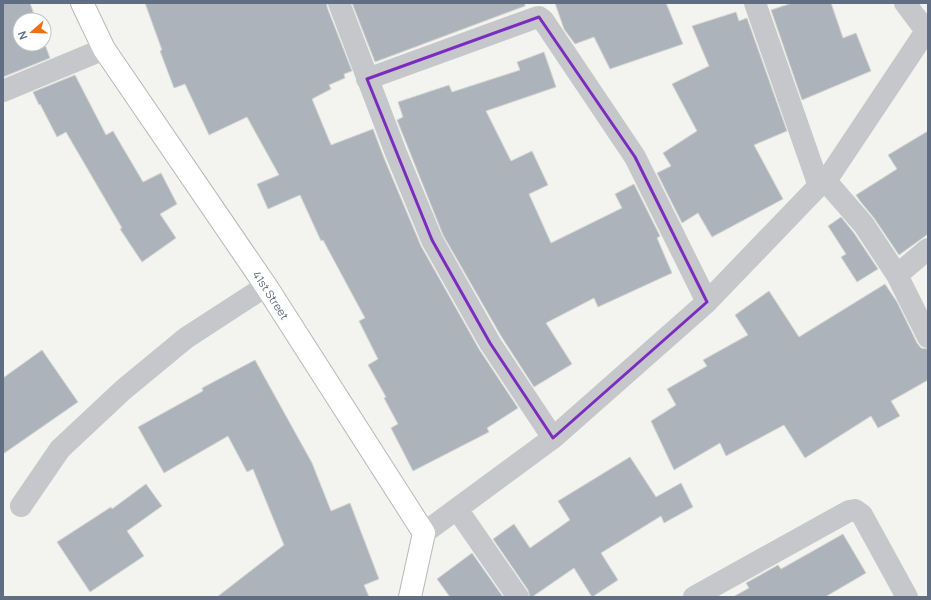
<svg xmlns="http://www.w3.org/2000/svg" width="931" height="600" viewBox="0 0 931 600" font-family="Manrope,sans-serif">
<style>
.building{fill:#adb3ba;stroke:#d4d5d2}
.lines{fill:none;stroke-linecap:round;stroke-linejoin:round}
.major-casing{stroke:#b5b8bc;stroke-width:24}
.minor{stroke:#c5c7cb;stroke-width:22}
.major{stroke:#fff;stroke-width:22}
.marked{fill:none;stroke:#7b2cbf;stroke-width:3;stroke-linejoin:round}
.labels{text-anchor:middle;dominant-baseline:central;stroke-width:4;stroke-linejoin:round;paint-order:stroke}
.street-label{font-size:11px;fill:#616d82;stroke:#fff}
</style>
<rect width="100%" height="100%" fill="#f3f4ef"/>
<path class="building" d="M3,3h27l6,17h-16v24h24v-2l6,16 -47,19z
M145,3h182v4l25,64 -8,3 1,4 -16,7 2,4 -19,10 19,46 42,-16 11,29 37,88 58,103 39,59 -31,20 2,4 -76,39 -22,-43 7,-4 -14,-26 2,-1 -18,-32 10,-6 -19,-38 6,-3 -42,-78 -2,1 -21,-46 -32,14 -11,-25 22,-9 -32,-58 -38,18 -24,-51 -11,4 -14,-37 2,-1z
M352,3h173v3l-150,56z
M555,3h111l17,41 -73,25 -16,-32 -19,7 -11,-15z
M792,3h39l12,35 13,-5 15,38 -69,29 -31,-90z
M736,12l3,9 8,-3 40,113 -33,14 29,54 -71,38 -14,-24 -16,10 -25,-50 14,-7 -8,-13 34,-22 -25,-47 37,-18 -17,-40z
M544,52l12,35 -70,24 25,50 21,-10 16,34 -19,9 22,49 71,-35 -7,-14 19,-10 26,52 -3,2 15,35 -74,34 -4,-9 -48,25 26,41 -38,23 -33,-51 -58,-101 -46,-115 6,-3 -5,-15 51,-17 3,7 68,-22 -3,-8z
M75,75l31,60 7,-4 30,51 18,-9 16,31 -17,10 16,24 -34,24 -22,-33 2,-1 -56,-96 -9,5 -17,-33 -1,1 -6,-13z
M928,131v103l-29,21 -25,-37 -14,-17 -4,-6 41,-26 -9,-14z
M841,217l13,16 24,36 -21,13 -16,-25 5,-3 -18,-28z
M885,284l12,18 20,41 4,5 7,1v31l-37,21 9,15 -22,12 -7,-12 -66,42 -21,-33 -58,31 -6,-13 -46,27 -23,-49 25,-16 -9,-16 40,-23 -4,-6 45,-25 -13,-20 34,-24 30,46z
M42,350l36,52 -75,52v-76z
M255,360l57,103 19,48 19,-8 29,76 -15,6 5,12h-152l67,-52 -31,-76 -6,3 -19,-36 -64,37 -26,-46 65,-36 -1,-3z
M630,457l26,40 25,-14 12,24 -29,16 -3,-7 -60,37 17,27 -26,17 -18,-29 -42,29h-2l-2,-7 -35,-51 21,-15 16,24 40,-28 -12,-19z
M146,484l16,22 -35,25 17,25 -54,36 -33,-50 54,-35 1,2z
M843,534l23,39 -41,24h-92l16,-9 -3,-5 32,-18 3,4z
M472,553l31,44h-53l-13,-18z"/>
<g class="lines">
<defs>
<path id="major" d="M82,3l22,46 162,237 158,247 -14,64"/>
</defs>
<use href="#major" class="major-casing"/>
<path class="minor" d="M339,3l57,150 36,87 58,103 63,95
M755,3l64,183
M905,3l21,28
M367,79l168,-61 4,-1 4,3 92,137 72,145
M3,91l101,-42
M825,180l39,45 33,50 31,62
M897,275l31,-26
M21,506l39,-57 63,-59 63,-52 80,-52
M457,509l61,88
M424,533l129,-95 154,-136 125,-130 96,-144
M694,597l155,-86 6,-1 7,5 45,82"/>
<use href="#major" class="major"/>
</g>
<path class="marked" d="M539,17l96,140 72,145 -154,136 -63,-95 -58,-103 -65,-161z"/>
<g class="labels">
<g class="street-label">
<text transform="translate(271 295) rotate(57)">41st Street</text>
</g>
</g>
<rect width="931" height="600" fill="none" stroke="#616d82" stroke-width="8"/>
<g transform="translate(32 32) rotate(250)"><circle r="19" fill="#ffffff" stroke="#c0c5cd"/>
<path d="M0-3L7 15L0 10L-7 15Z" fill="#ee7015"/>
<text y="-6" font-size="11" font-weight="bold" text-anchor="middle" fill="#616d82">N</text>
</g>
</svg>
